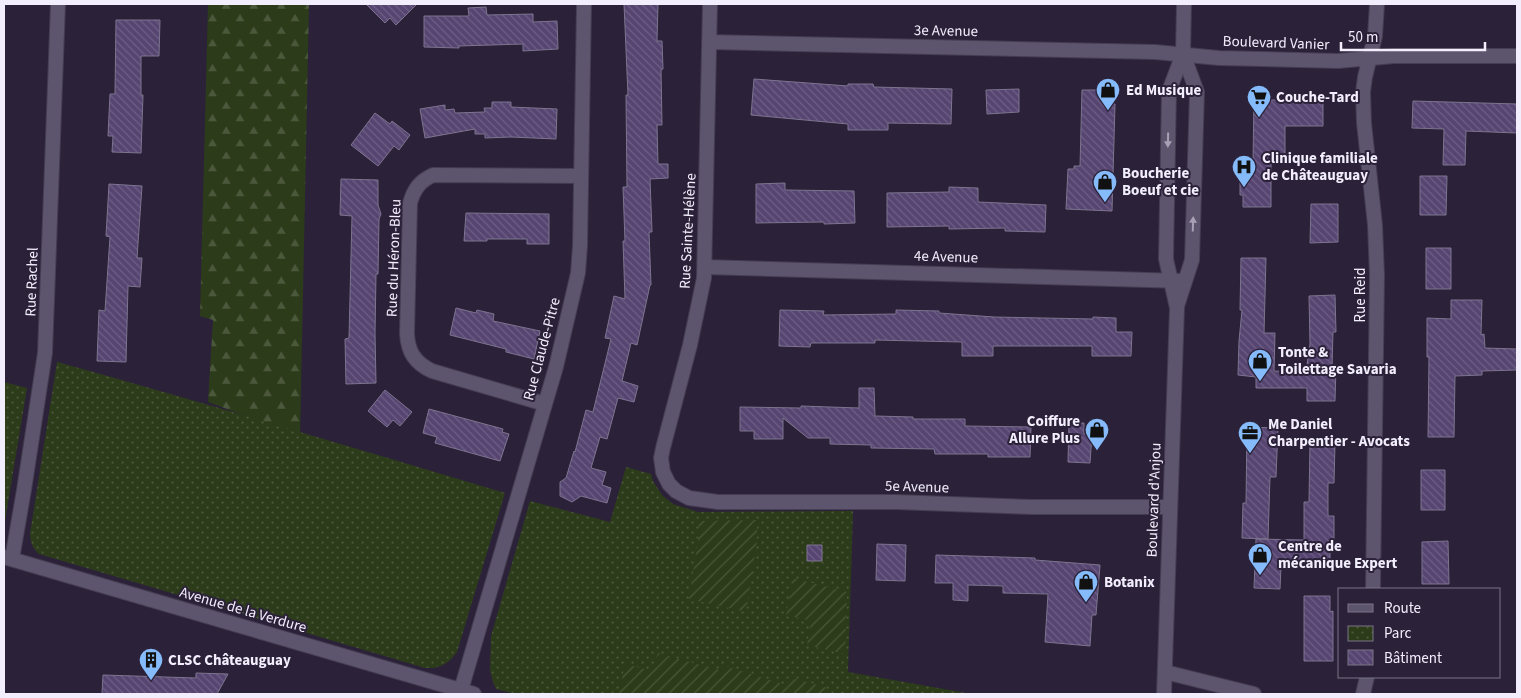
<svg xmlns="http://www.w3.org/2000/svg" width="1521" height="698" viewBox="0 0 1521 698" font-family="'Source Sans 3',sans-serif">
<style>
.forest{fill:url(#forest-firs)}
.park{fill:url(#park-dots)}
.garden{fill:url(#garden-furrows)}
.building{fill:url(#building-back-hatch);stroke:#7d748f}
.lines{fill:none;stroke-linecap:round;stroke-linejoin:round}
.minor-casing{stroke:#453d51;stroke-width:16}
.tertiary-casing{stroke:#453d51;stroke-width:16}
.minor{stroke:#5d546d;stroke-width:14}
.tertiary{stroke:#5d546d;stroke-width:14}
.oneway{fill:#a8a1b5}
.labels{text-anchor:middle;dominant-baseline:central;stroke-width:4;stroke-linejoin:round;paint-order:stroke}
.street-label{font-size:15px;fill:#f3eefd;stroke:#2b2239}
.poi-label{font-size:15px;font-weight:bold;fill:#f3eefd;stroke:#2b2239;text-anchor:start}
</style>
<defs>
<pattern id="forest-firs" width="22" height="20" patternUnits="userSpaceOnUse" patternTransform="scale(1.25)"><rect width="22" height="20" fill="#2c3b19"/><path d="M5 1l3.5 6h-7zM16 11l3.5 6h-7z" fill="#4b583b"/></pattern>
<pattern id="park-dots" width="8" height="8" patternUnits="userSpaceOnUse" patternTransform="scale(1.25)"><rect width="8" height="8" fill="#2c3b19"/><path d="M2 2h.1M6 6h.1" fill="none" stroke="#4b583b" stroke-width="1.8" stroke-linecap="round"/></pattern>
<pattern id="garden-furrows" width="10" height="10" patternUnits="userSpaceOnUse" patternTransform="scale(1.25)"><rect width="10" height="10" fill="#2c3b19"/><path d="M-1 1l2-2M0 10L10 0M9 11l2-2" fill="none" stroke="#4b583b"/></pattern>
<pattern id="building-back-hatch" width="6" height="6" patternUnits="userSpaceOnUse" patternTransform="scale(1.25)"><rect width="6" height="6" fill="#564471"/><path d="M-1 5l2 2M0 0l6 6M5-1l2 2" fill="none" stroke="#6f5f86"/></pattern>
</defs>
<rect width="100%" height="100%" fill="#2b2239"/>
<path class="forest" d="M208,4h101l-9,432 -92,-34 5,-82 -13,-4z"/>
<path class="park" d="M57,362c150,41 299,87 448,131l-48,159c-8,12 -18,17 -32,16l-386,-114c-7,-6 -8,-11 -9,-20z
M4,382l23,6 -23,139z
M626,467l25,7 2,7 9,14 11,9 25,8 155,-1 -5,161 124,22h-457l-19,-5 -4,-10 -2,-10 1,-33 39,-135 80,21z"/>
<path class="garden" d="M757,520v21l-11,71 -57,-13 9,-58 1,-20z
M793,578l54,14 -2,62 -38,-9 4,-24 -25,-6z
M658,653l64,18 3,-5 61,19 3,-8 36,10 2,7h-203l-5,-1 6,-29 27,7z"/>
<path class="building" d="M366,4h51l-21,21 -6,-7 -5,5z
M624,4h34l-1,37h5l1,28 -2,1 1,55h-5l1,39h10v14l-18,1 2,53h-3l2,53h-1l-13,60 -6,-2 -9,38 16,5 -4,16 -16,-4 -11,41 -7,-2 -9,31 15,4 -4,13 9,3 -4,15 -26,-7 -9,6 -12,-6v-14l6,-4 8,-27 1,1 11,-42 7,2 18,-73 -6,-1 9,-42 11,3 -2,-58h2l-2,-54h4l-1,-92h2z
M486,7l1,8 46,-1v8l24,-1 1,28 -35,2v-7l-64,2v2l-35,-1v-31h45l-1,-8z
M116,20h44l-1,36h-18v39h2l-2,58 -29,-1 1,-16h-5l2,-42h5z
M754,79l94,7v-2h25l1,3 78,2 -1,35 -63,-1v7h-40v-6l-97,-9z
M1019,89v23l-32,2 -1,-24z
M1082,90h23v14h10l-3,107 -46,-2 2,-40h6v-3h6z
M1254,100h69v26h-38v34h-14v47h-28v-12h-3v-15h3v-19h10z
M1413,101l104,3v29l-51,-2 -1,34h-22l1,-36 -32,-1z
M492,102h19v5l46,2 -1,30 -45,-2 -26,1v-4h-10v-5l-50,9 -5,-29 25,-4v5l9,-1 1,4 30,-1 -1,-4h8z
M375,113l15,11 2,-3 18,14 -11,15 -5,-4 -16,20 -27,-21z
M1420,176h27l-1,39h-26z
M341,179l37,1v25l3,9 -2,5 -1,55h-2l-1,59 1,50 -30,1 -1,-45 4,-1 3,-122 -12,-1z
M785,183v7l69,1 1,32 -31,1v-2l-68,1v-39z
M109,184l33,2 -5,72h5l-2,29 -12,-1 -2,76 -29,-1 2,-51 6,1 5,-74 -4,-1z
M949,187l29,1v14l68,3 -1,27 -40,-1v-3l-56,1v-3l-62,1v-34l62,-1z
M1311,204h27v38l-28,1z
M466,213l83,1v30h-22v-5h-40v2h-23z
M1426,248h25v41h-25z
M1241,258h25l-2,75h11l-1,38 32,1 4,-28 -1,-48 26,-1 1,37h-3l-1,35h4l-1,34h-28v-13h-51v-11l-18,-2 1,-34 3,-31h-2z
M1451,300h31l-1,35 3,-1 1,14 32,1v21l-35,1v4l-27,1 -1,61h-26l1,-80h-2v-39l24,1z
M456,308l20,5 1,-3 17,4 -1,7 47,10 -6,28 -28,-7v-3l-56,-14z
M780,310l44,1 -1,4 73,-1v-4l43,1v2l55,4 99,2v-2l23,1v14h16l-1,24h-39v-10h-99v10h-31v-14l-87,-2v3h-64l-1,4 -31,-1z
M859,388h15l1,28 38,1v2h52v7l66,1 -1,30h-42v-3h-53l-1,-5 -63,-1v-3l-41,-1v-6h-22l-25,-20v21h-29v-8h-14v-24l61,1v-2l58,2z
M385,390l27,22 -12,14 -7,-6 -6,7 -19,-16z
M429,409l74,20 -1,3 7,2 -9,27 -65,-18 2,-6 -14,-4z
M1069,423h15v11h8l-2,29 -22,-1z
M1247,427l31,1 -2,49h-6l-2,62 -26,-1 1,-35h3z
M1310,443h25l-1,40h-6v33h6v35h-4v15l-49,1 -1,22 -26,-1 2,-49 48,1v-38h5z
M1421,470h24v40h-24z
M1448,541l1,43h-27v-42z
M877,544l29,1 -1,36 -29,-1z
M807,545h15v16h-15z
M936,555l99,3v2l65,5 -4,50h-4l-2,31 -45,-4 3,-48 -45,-1v-7l-35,-1v16l-15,-1v-17h-18z
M1304,596h26v16l3,-1v50h-29z
M196,673l32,1 -11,20h-115l1,-19 93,3z"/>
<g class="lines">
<defs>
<path id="minor" d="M710,4l-6,274 -14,67 -27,103 -2,10 2,14 6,12 7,7 13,7 29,4h178l136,5h137
M709,42l446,10 64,6 119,3 56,-5h123
M705,267l477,14
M545,404l-113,-33c-17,-8 -24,-19 -25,-37l3,-131c4,-14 10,-22 23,-28l147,1
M12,559l12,-69 21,-137 13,-349
M1373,589l4,-314 -2,-50 -11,-102 -1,-31 2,-15 10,-41 2,-32
M1165,672l89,22
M461,690l95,-323 22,-94 2,-27 4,-242
M1363,694l4,-17"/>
<path id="tertiary" d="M1177,306l15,-46 5,-168 -14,-38
M4,557l470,137
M1164,694l13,-386 -11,-49 3,-168 14,-37 1,-50"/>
</defs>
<use href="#minor" class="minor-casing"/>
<use href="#tertiary" class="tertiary-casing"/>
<use href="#minor" class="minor"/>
<use href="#tertiary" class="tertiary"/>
</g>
<defs><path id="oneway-solid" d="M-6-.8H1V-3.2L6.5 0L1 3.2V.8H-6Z" transform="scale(1.25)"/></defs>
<g class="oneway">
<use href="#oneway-solid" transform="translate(1168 140) rotate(91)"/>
<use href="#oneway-solid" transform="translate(1193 224) rotate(-88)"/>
</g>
<defs>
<symbol id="shop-pin" viewBox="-11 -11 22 30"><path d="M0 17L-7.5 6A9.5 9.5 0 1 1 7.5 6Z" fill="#86bbfb" stroke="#2b2239"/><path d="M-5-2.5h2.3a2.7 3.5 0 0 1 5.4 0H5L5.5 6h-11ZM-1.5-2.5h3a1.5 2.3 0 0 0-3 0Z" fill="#111"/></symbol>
<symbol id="supermarket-pin" viewBox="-11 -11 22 30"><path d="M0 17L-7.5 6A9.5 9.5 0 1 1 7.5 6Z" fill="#86bbfb" stroke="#2b2239"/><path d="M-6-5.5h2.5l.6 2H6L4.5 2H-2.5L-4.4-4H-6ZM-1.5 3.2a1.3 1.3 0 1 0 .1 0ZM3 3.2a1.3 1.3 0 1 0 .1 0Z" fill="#111"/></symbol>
<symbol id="hospital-pin" viewBox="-11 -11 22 30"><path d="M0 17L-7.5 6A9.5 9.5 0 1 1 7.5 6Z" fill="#86bbfb" stroke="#2b2239"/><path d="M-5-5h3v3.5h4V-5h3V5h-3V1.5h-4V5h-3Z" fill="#111"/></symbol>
<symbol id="office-pin" viewBox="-11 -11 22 30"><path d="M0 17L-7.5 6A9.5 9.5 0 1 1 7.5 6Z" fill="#86bbfb" stroke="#2b2239"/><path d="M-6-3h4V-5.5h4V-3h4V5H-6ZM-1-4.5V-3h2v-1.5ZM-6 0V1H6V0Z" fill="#111"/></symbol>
<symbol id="building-pin" viewBox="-11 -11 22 30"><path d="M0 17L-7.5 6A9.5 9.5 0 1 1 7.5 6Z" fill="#86bbfb" stroke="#2b2239"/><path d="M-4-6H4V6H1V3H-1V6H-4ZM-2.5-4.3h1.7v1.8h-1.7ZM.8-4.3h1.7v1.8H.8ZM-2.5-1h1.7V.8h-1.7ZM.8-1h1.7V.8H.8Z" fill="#111"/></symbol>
</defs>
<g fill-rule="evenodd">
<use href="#shop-pin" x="1094" y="76" width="28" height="38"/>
<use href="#supermarket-pin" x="1245" y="83" width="28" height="38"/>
<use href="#hospital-pin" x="1230" y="153" width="28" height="38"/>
<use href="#shop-pin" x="1091" y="168" width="28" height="38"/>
<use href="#shop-pin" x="1246" y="347" width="28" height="38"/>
<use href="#shop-pin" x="1083" y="416" width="28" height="38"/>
<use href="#office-pin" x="1236" y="419" width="28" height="38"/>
<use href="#shop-pin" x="1246" y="541" width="28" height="38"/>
<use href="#shop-pin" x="1072" y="568" width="28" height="38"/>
<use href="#building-pin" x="137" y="646" width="28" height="38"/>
</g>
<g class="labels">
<g class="street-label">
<text transform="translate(946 31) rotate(1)">3e Avenue</text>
<text transform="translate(1276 43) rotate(2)">Boulevard Vanier</text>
<text transform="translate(688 231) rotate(-87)">Rue Sainte-Hélène</text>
<text transform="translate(946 257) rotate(2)">4e Avenue</text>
<text transform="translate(394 258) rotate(-88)">Rue du Héron-Bleu</text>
<text transform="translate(32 282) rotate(-88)">Rue Rachel</text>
<text transform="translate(1360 295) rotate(-90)">Rue Reid</text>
<text transform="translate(542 349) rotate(-75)">Rue Claude-Pitre</text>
<text transform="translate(917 487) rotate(2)">5e Avenue</text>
<text transform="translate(1154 500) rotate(-88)">Boulevard d'Anjou</text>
<text transform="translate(243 610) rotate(16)">Avenue de la Verdure</text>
</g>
<g class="poi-label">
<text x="1126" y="90">Ed Musique</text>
<text x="1276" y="97">Couche-Tard</text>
<text x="1262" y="158">Clinique familiale<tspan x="1262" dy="17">de Châteauguay</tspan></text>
<text x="1122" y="173">Boucherie<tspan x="1122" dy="17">Boeuf et cie</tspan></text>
<text x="1278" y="352">Tonte &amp;<tspan x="1278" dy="17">Toilettage Savaria</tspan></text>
<text x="1080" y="421" text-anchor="end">Coiffure<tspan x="1080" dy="17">Allure Plus</tspan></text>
<text x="1268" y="424">Me Daniel<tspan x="1268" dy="17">Charpentier - Avocats</tspan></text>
<text x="1278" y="546">Centre de<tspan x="1278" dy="17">mécanique Expert</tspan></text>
<text x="1104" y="582">Botanix</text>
<text x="168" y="660">CLSC Châteauguay</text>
</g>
</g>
<rect width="1521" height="698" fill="none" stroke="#f3eefd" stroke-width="10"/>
<rect x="1338" y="588" width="162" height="90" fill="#2b2239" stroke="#7b7487"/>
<rect x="1348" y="604" width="25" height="8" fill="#5d546d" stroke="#7b7487"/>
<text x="1384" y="613" font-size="15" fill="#f3eefd">Route</text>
<rect x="1348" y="626" width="25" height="15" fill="url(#park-dots)" stroke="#7b7487"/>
<text x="1384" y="638" font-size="15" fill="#f3eefd">Parc</text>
<rect x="1348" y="650" width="25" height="15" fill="url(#building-back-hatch)" stroke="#7b7487"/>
<text x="1384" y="663" font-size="15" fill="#f3eefd">Bâtiment</text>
<path d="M1341 42v8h144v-8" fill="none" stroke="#f3eefd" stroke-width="2.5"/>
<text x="1348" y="42" font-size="15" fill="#f3eefd" stroke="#2b2239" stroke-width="4" paint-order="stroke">50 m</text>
</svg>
